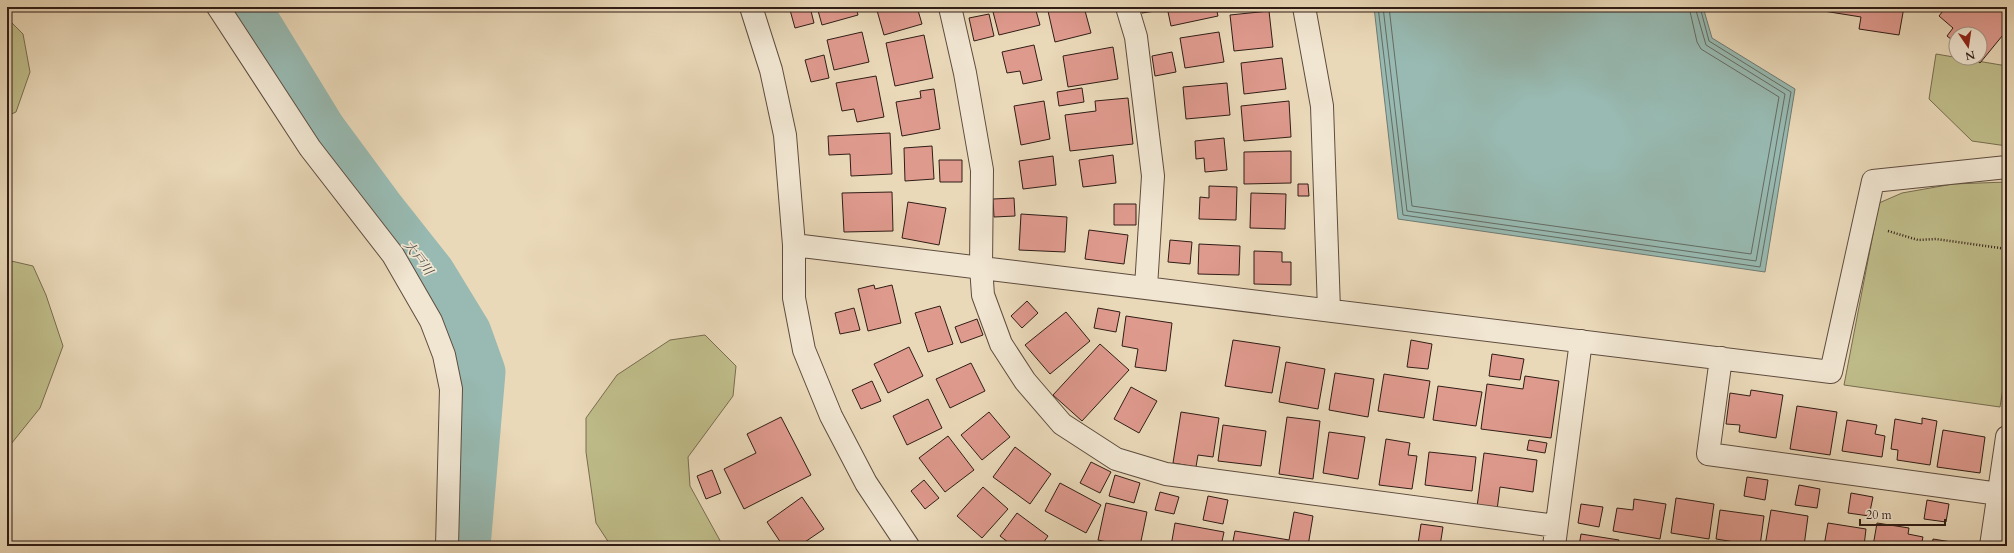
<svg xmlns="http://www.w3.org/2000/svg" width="2014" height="553" viewBox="0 0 2014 553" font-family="Cardo,'Noto Serif JP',serif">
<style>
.green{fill:#bfbd8a;stroke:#786d50}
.water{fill:#98bab2;stroke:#6e7b74}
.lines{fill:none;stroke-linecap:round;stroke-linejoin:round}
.shore{stroke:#646c64;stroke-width:1}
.river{stroke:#98bab2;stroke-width:51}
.building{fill:#df9a8e;stroke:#301d16}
.minor-casing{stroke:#5e4c3f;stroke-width:24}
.path{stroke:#301d16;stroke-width:2.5;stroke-dasharray:1 2;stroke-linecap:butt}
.minor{stroke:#f1e6d2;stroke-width:22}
.labels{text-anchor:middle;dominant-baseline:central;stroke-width:3.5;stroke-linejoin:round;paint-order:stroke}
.water-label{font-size:13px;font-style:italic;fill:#4f4c45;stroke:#f1e6d2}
</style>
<rect width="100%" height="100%" fill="#ead9b9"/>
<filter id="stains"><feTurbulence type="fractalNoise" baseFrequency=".005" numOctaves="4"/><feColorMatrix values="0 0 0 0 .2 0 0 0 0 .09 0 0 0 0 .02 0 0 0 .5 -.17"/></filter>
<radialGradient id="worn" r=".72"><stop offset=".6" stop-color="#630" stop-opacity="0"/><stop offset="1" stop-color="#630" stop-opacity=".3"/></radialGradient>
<path class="green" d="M7,18l16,16 7,38 -14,40 -9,4z
M1936,54l71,12v80l-35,-5 -43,-42z
M2007,182v181l-7,44 -156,-22 35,-182 23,-10 51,-9z
M7,260l26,6 13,29 17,51 -23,62 -33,41z
M705,335l31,31 -3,30 -45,61 2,29 33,60h-112l-15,-23 -10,-71v-34l31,-43 53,-35z"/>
<path class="water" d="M1374,7h329l9,31 83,51 -30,183 -367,-53z"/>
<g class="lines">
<path class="shore" d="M1378,7l25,208 357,52 31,-175 -82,-51 -9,-34
M1383,7l24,204 349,50 29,-167 -79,-49 -11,-38
M1389,7l23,199 339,48 28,-157 -78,-48 -4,-7 -8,-35"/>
<path class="river" d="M245,7l76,124 56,76 53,67 36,59 14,39 -15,174"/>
</g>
<path class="building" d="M799,7h11l4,16 -19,5 -5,-18z
M817,7h39l2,8 -36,10z
M876,7h41l5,17 -38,11z
M994,7h41l5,18 -41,10 -7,-27z
M1065,7h19l7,26 -36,9 -7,-31z
M1141,7h20l1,3 -20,3z
M1167,7h49l2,9 -47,10z
M1811,7h93l-5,28 -40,-6 2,-12 -50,-8z
M1946,7h61v23l-27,33 -6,-5h6v-24h-24v9l-9,-7 6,-8 -14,-12z
M1269,11l4,36 -39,4 -4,-36z
M989,14l5,22 -20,5 -5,-23z
M862,32l7,30 -35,8 -7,-30z
M1219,32l5,30 -39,6 -5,-30z
M924,35l9,43 -38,8 -9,-43z
M1034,45l8,35 -19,4 -3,-13 -13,2 -5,-21z
M1113,47l5,32 -50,8 -5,-31z
M1172,52l4,20 -21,4 -3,-20z
M824,55l5,23 -18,4 -6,-22z
M1282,58l4,31 -42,5 -3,-31z
M876,76l8,41 -27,5 -3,-13 -12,2 -6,-28z
M1227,83l3,32 -44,4 -3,-32z
M1082,88l2,14 -25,4 -2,-14z
M934,89l6,40 -38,7 -6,-34 25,-4 -1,-7z
M1128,98l5,46 -63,7 -5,-36 31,-4 -1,-10z
M1044,101l6,38 -29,6 -7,-39z
M1289,101l2,36 -47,4 -3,-35z
M890,133l2,41 -41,2 -1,-22 -21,1 -1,-19z
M1224,138l3,32 -22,2 -1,-14 -8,1 -1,-18z
M932,146l2,33 -29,2 -1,-33z
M1291,151v32l-47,1v-32z
M1113,155l3,28 -33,4 -4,-27z
M1053,156l3,29 -33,4 -4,-28z
M939,160h23v22h-22z
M1298,184h10l1,12h-11z
M1209,186l28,1 -1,33 -37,-1 1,-22 9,1z
M892,192l1,39 -49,1 -2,-39z
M1251,193l35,1 -1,35 -35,-1z
M1014,198l1,18 -21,1 -1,-18z
M908,202l38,6 -7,37 -37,-7z
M1114,204h22v21h-22z
M1021,214l46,3 -2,35 -46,-2z
M1089,230l39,5 -4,29 -39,-5z
M1170,240l22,2 -2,22 -22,-2z
M1199,244l41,2 -1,29 -41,-1z
M1254,251l28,1v10h9v23l-37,-1z
M874,285l1,4 17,-4 9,38 -33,8 -10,-42z
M1027,301l11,12 -16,15 -11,-12z
M940,306l13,38 -25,8 -13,-39z
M854,308l6,22 -20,4 -5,-21z
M1098,308l22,4 -4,20 -22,-4z
M1066,312l24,29 -40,33 -25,-29z
M1126,316l46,7 -6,48 -31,-4 3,-18 -16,-3z
M977,319l6,16 -22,8 -6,-16z
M1233,340l47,7 -8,46 -47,-7z
M1411,340l21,4 -4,25 -21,-2z
M1100,344l29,26 -47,51 -29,-26z
M909,347l14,29 -35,17 -14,-29z
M1492,354l32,5 -4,21 -31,-4z
M1286,362l39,7 -7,40 -39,-7z
M971,363l14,28 -35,17 -14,-29z
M1335,373l39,6 -6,38 -39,-7z
M1384,374l46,7 -6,37 -46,-7z
M1525,376l34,5 -8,57 -70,-9 6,-45 36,5z
M872,381l9,20 -20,8 -9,-19z
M1438,386l44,6 -6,34 -43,-6z
M1131,387l26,14 -18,32 -25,-14z
M1751,390l32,5 -7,43 -37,-6 1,-7 -14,-1 4,-31 20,3z
M928,399l14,29 -35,17 -14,-29z
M1797,406l40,6 -7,43 -40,-6z
M989,412l21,25 -28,23 -21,-25z
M1181,412l38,6 -6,39 -15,-2 -2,12 -23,-4z
M781,417l30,58 -67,34 -20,-40 32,-16 -9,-19z
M1287,417l33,4 -7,58 -34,-5z
M1922,418l15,3 -7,44 -33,-5 1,-10 -7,-1 4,-30 27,5z
M1847,420l30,5 -2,9 10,2 -3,21 -40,-6z
M1223,425l43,6 -5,35 -43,-5z
M1943,430l42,7 -5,36 -43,-6z
M1329,432l36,5 -7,42 -35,-6z
M948,436l26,34 -29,22 -26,-34z
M1386,439l24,4 -2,12 9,1 -5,33 -33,-4z
M1529,440l18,3 -2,10 -18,-3z
M1015,447l36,27 -21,30 -37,-27z
M1429,452l47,5 -4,34 -47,-6z
M1484,453l53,7 -4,32 -33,-5 -3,23 -20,-3z
M1091,462l20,10 -11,21 -20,-10z
M712,470l9,23 -15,6 -9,-23z
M1115,475l25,8 -6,20 -25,-7z
M1747,477l21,3 -3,20 -21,-4z
M924,480l15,18 -14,11 -14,-18z
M1060,483l41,22 -15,28 -41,-22z
M1799,485l21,4 -3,19 -22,-3z
M983,487l25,22 -26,29 -25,-22z
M1160,492l19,5 -5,17 -19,-4z
M1851,493l22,4 -4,19 -21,-3z
M1208,496l20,4 -5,24 -20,-4z
M802,497l22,32 -25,17h-16l-16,-24z
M1676,498l38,6 -5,35 -38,-6z
M1634,499l32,5 -6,35 -47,-8 4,-23 16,2z
M1927,500l22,4 -3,18 -22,-3z
M1106,503l41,9 -7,34h-15l-27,-6z
M1581,504l22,3 -4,20 -21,-4z
M1720,510l44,6 -4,30 -44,-7z
M1771,510l37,6 -4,30h-39z
M1294,512l19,4 -5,30h-76l3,-15 54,9z
M1017,513l31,23 -7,10h-28l-13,-10z
M1175,523l49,9 -3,14h-50z
M1828,523l38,6 -2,17h-40z
M1877,523l32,5 -1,6 15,3 -2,9h-48z
M1421,524l22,3 -3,19 -22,-2z
M1581,534l38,6 -1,6h-39z
M1933,539l43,7h-44z"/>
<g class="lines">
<defs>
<path id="minor" d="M218,7l92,141 83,107 38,66 13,34 7,34 -4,157
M751,7l20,63 14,65 9,110v53l10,52 27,66 35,67 42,63
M950,7l15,66 17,97 -1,97 2,28 18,49 24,37 37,43 54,35 50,15 390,52
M1127,7l9,30 17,139 -7,111
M1304,7l18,99 7,204
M794,245l1037,127 42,-191 134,-14
M1721,358l-13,96 291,40
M1554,546l27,-205
M1991,546l16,-109"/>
</defs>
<use href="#minor" class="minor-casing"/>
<path class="path" d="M1888,231l30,9 18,-1 71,10"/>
<use href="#minor" class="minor"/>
</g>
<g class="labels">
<g class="water-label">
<text transform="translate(418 258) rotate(53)">大戸川</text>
</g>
</g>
<rect width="2014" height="553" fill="none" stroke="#ead9b9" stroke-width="24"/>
<rect x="8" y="8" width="1998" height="537" fill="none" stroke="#301d16" stroke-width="2"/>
<rect x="12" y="12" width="1990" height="529" fill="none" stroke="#301d16"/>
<g transform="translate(1968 46) rotate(167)"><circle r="19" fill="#f1e6d2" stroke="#a49687"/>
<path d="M0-3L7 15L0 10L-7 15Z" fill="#8f2418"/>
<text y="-6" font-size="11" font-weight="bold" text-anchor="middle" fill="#301d16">N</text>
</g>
<path d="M1860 519v6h85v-6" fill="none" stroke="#301d16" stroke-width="2"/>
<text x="1866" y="519" font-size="12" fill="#301d16" stroke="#f1e6d2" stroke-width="3" paint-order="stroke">20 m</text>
<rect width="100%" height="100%" filter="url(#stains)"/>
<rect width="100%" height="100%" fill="url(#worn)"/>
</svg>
